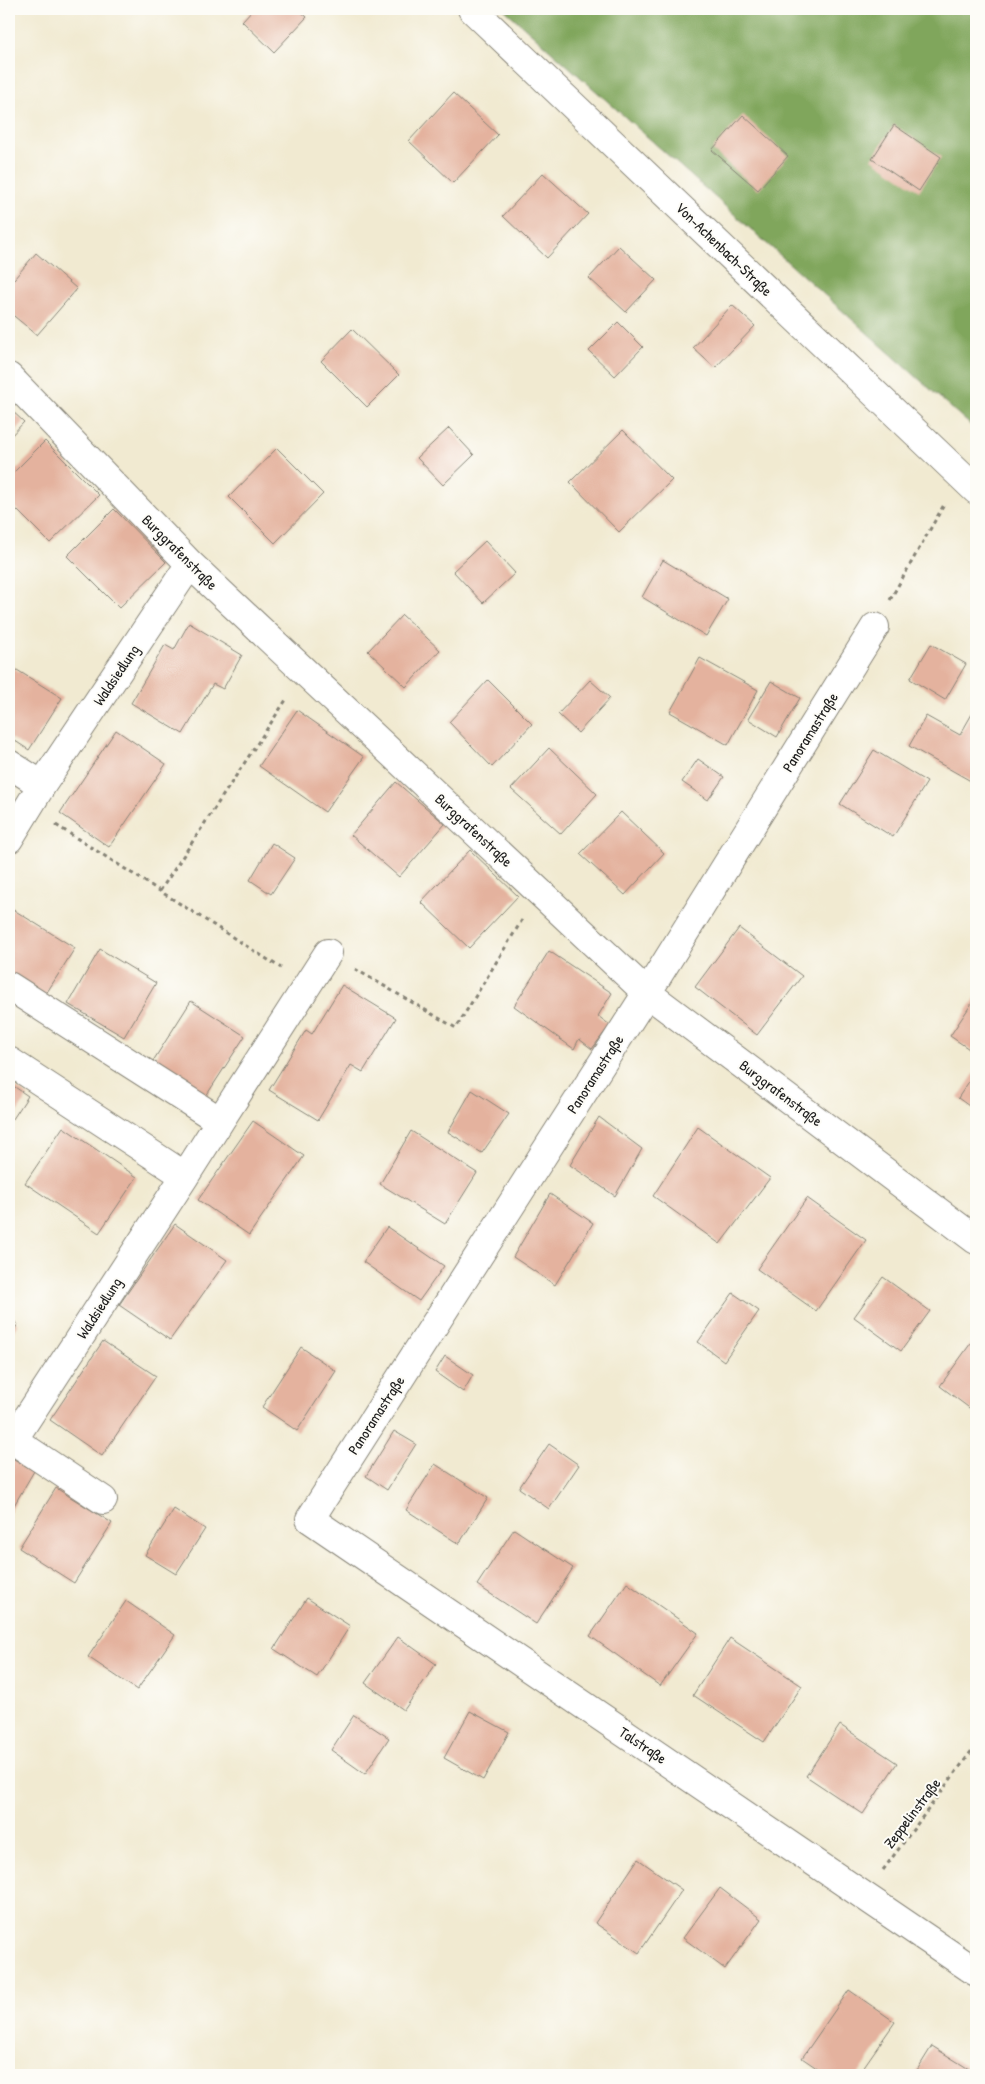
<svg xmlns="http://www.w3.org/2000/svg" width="985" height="2084" viewBox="0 0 985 2084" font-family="'Patrick Hand',sans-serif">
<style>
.forest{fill:#80a65c;stroke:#4e613c}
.building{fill:#e4b29e}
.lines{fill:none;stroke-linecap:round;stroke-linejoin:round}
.street-casing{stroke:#868376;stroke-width:30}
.path{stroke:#868376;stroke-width:3;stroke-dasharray:4 4;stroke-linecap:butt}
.street{stroke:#fff;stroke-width:28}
.labels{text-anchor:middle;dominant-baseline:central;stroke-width:4;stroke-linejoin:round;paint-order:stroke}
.street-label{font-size:15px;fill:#1c1c1c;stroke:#fdfcf7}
</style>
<rect width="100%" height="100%" fill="#fdfcf7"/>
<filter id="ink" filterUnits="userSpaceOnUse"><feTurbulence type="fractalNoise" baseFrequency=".02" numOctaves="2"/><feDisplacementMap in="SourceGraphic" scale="10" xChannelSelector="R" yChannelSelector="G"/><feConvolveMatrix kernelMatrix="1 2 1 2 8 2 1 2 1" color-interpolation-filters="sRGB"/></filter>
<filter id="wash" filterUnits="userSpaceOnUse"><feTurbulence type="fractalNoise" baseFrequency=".0096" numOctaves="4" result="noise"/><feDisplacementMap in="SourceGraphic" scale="20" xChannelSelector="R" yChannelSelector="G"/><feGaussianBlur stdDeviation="1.12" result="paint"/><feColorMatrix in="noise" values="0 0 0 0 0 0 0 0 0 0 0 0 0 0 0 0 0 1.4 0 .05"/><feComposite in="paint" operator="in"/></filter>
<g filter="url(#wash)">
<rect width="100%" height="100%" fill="#f1ead1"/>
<path class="forest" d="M504,9h472v421z"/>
<g id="blocks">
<path class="building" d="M253,9h45l9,8 -33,35 -32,-31z
M453,93l45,42 -45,48 -44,-42z
M743,115l45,41 -30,34 -46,-40z
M894,125l47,32 -22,34 -47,-32z
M543,173l45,41 -41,44 -44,-42z
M619,246l37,34 -30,32 -37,-34z
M36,253l41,36 -40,46 -28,-23v-27z
M732,305l23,21 -40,42 -22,-20z
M618,322l25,25 -28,29 -26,-25z
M352,329l47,46 -32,32 -46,-46z
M9,408l15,14 -15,16z
M449,428l25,27 -31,30 -26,-27z
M623,430l49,50 -53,52 -49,-50z
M45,441l54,54 -49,48 -41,-41v-25z
M277,448l46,46 -48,49 -46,-46z
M114,509l52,53 -47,46 -52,-52z
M485,541l30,32 -32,30 -30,-32z
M663,560l65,39 -22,37 -64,-39z
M402,615l38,35 -34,37 -38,-36z
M189,623l53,32 -19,34 -10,-5 -30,50 -52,-31 34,-58 9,5z
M931,644l35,20 -21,36 -35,-21z
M700,658l58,32 -30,55 -58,-33z
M9,665l53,33 -33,52 -20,-13z
M488,680l44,44 -40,43 -43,-45z
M590,680l20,18 -32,35 -20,-19z
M771,681l29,17 -23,39 -29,-18z
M976,707v77l-67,-38 17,-30 34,19z
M297,710l67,47 -39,55 -66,-46z
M116,730l50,34 -57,83 -49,-34z
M549,748l48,46 -36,40 -50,-45z
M874,750l53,32 -34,55 -53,-33z
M698,759l26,18 -16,23 -26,-18z
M396,782l49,42 -46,53 -48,-42z
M621,812l43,41 -39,42 -45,-41z
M272,843l23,15 -24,36 -21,-14z
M470,850l48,46 -49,52 -48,-46z
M9,907l66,41 -31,49 -35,-22z
M739,928l63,48 -45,59 -62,-48z
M100,949l56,34 -32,54 -56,-33z
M549,951l63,42 -14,23 12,9 -18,24 -13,-10 -5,10 -60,-43z
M342,985l54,33 -33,54 -12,-7 -33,55 -49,-30 37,-60 6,4z
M976,997v54l-1,2 -25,-17z
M191,1001l54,35 -39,60 -53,-35z
M976,1071v40l-18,-13z
M9,1083l19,13 -19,29z
M472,1090l37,24 -27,39 -34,-21z
M599,1117l43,32 -27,47 -45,-31z
M253,1121l51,35 -55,79 -51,-35z
M63,1127l74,50 -38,56 -74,-50z
M698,1127l72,51 -50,66 -67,-48z
M411,1131l66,42 -32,51 -65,-40z
M550,1194l43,29 -38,62 -42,-28z
M807,1198l59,42 -50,71 -59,-42z
M175,1224l52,36 -57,80 -51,-35z
M387,1227l57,39 -25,35 -56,-39z
M883,1277l47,34 -29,40 -47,-34z
M733,1293l26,18 -35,50 -26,-19z
M9,1318l9,6 -9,14z
M976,1336v77l-36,-27z
M103,1341l53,35 -54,80 -52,-36z
M301,1347l35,24 -39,60 -35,-24z
M445,1356l28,19 -10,17 -28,-20z
M394,1431l22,13 -29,46 -21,-14z
M549,1444l30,21 -30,44 -30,-21z
M9,1456l25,15 -25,43z
M435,1464l53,34 -29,46 -53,-34z
M56,1488l56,35 -38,60 -55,-35z
M174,1509l31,20 -29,45 -31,-19z
M514,1529l59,39 -37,56 -59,-39z
M627,1583l71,50 -38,53 -70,-50z
M307,1598l43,28 -33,51 -43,-28z
M126,1601l49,34 -38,55 -49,-33z
M398,1637l38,27 -32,46 -39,-27z
M730,1638l72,48 -38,56 -71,-47z
M470,1711l39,21 -26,48 -39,-22z
M354,1715l35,23 -24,36 -34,-24z
M840,1725l57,38 -34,51 -57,-38z
M638,1859l44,31 -43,63 -44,-30z
M720,1888l41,31 -36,50 -42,-31z
M849,1990l46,32 -37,53h-31l-25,-17z
M932,2046l40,25 -3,4h-55z"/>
</g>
</g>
<g filter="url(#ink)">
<use href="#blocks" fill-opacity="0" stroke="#868376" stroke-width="1"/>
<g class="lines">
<defs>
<path id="street" d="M472,9l504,481
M9,377l181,187 457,429 329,247
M875,627l-228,366 -337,526 666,453
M9,764l33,21
M9,839l33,-54 148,-221
M9,986l211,135 108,-168
M9,1061l176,115 -172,264 -4,-3
M185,1176l35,-55
M13,1440l90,60"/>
</defs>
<use href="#street" class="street-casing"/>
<path class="path" d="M890,600l55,-97
M56,825l225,143
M160,891l126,-191
M355,969l101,59 66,-108
M883,1870l93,-125"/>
<use href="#street" class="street"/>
</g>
</g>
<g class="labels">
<g class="street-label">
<text transform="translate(724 249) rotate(44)">Von-Achenbach-Straße</text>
<text transform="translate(180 552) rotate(45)">Burggrafenstraße</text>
<text transform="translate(116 675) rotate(-56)">Waldsiedlung</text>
<text transform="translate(810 732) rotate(-58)">Panoramastraße</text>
<text transform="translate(474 830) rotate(43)">Burggrafenstraße</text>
<text transform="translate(595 1074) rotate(-57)">Panoramastraße</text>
<text transform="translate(781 1093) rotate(37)">Burggrafenstraße</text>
<text transform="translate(99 1308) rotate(-57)">Waldsiedlung</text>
<text transform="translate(376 1415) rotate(-57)">Panoramastraße</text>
<text transform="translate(643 1745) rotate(34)">Talstraße</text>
<text transform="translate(912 1813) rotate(-53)">Zeppelinstraße</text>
</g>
</g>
<rect width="985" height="2084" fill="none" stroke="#fdfcf7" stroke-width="30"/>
</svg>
